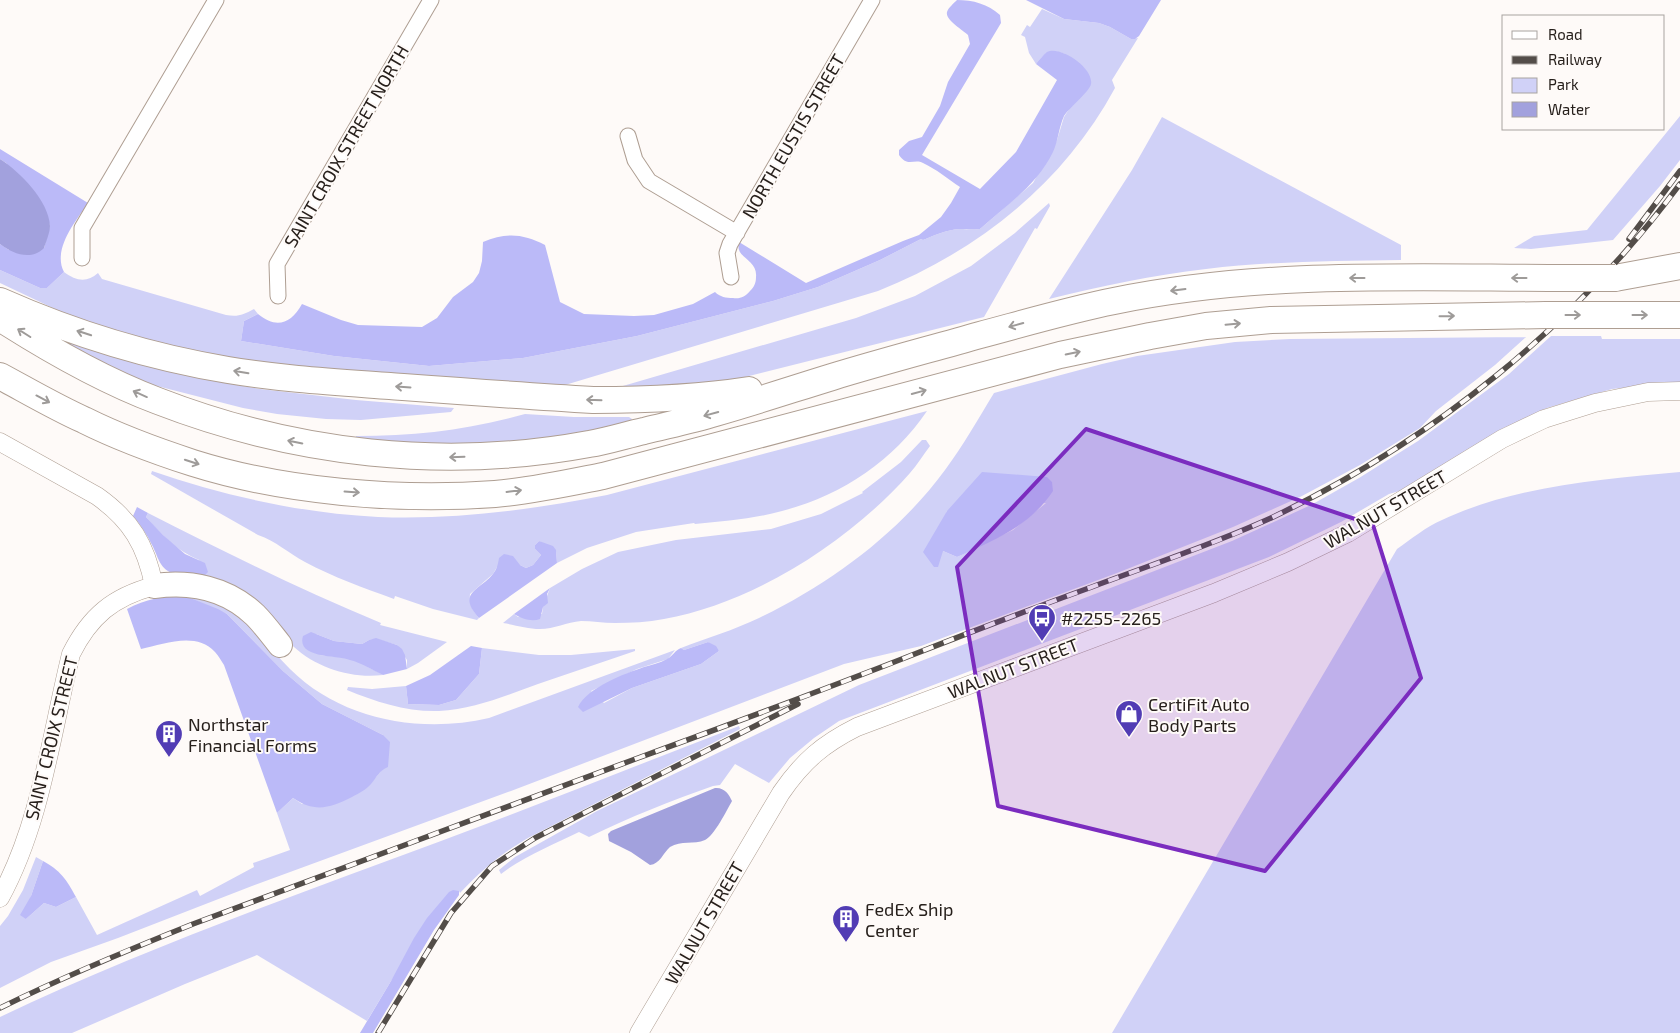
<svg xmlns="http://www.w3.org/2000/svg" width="1680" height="1033" viewBox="0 0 1680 1033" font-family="'Exo 2',sans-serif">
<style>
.green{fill:#d0d1f7;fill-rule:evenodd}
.forest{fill:#bbbaf8}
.water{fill:#a2a1dd}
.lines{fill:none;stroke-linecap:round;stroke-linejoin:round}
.minor-casing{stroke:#ae9e92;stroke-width:17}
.tertiary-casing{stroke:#ae9e92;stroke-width:19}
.trunk-casing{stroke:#ae9e92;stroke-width:26}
.motorway-casing{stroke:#ae9e92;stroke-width:28}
.minor{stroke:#fff;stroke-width:15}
.tertiary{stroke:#fff;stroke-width:18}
.trunk{stroke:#fff;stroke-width:24}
.motorway{stroke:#fff;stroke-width:26}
.rail-casing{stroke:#534d49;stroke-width:5.5}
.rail{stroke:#fefaf8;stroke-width:4;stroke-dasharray:11;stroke-linecap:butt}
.motorway-bridge-casing{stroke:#ae9e92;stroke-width:28;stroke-linecap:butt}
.motorway-bridge{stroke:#fff;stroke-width:26}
.oneway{stroke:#9e9b99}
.marked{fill:#7b2cbf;fill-opacity:0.2;stroke:#7b2cbf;stroke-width:4;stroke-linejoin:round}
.labels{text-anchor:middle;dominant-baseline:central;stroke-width:4;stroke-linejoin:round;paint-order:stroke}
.street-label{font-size:18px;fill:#27201c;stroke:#fefaf8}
.poi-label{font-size:18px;fill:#27201c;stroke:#fefaf8;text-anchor:start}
</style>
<rect width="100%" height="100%" fill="#fefaf8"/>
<path class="green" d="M1042,9l22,10 35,4 11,4 21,12 7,-1 -26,42 3,8c-52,96 -137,163 -237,203l-333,100 -340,-34 -131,-39 -74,-35v-13l40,18h7l17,-16c12,9 23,11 34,1l4,6 124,36c12,2 17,0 28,-6l4,5 -14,7 -3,20 93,15 95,10 94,-8 114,-22 136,-35 45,-14 62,-27 41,-21 2,1c12,-5 24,-10 36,-11 8,0 14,1 21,0l53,-46 24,-43 7,-23 9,-14 -8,-49c-16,-6 -19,-2 -29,10l-7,-11 -4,-16 -4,-2 6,-10 3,2z
M1680,116v44l-20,26 -47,54 -82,9 -17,-1 20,-12 53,-6z
M1162,117l239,128v15c-65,1 -130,1 -195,9 -53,6 -105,17 -157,30l83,-129z
M1049,203l1,3 -13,23 -2,-1 -51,89 -247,62 -28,4 -93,5 240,-70 59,-22 56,-30 44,-33z
M30,323l146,50 27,6 57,10 96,11 98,8 -3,4 -90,8 -35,-1 -49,-5 -34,-6 -90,-23 -47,-18z
M1551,336h50l1,3h78v43l-68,7 -65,19 -57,28 -84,53 -17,5 -48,28 -72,35 -430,164 -25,17 -24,20 -21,25 -34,-19 -15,21 -7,1c-43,15 -83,31 -124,51l-10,-5c-26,13 -55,24 -78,42l-2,-4 16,-13 82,-46 262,-126 373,-144 79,-36 48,-27 59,-37 91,-67z
M1526,337l-31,28 -59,46 -16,17 -60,37 -60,32 -67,30 -116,46 -196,73 -77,18 -333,127 -259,95 -134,52 -67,24 -51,26v-62l8,-10 15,-26 13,-33 7,4 -12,35 -5,23 18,-16 12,4 20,-10 21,38 100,-45 3,6 54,-29 -1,-4 37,-13 -13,-37 16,-15 9,6 69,-21 11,-13 1,-35 -61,-31 -39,-33 -56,-57 -44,-19c8,1 16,2 23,3 36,9 59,46 84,71 51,51 131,65 199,49l186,-68 -7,9 -31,10 -46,22 13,12 28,-15 69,-24 18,-13 -11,-9 -24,8 -3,-2c26,-10 53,-18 78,-30 71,-34 140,-85 186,-148 18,-24 33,-51 49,-77l108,-29 35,-8 98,-14 55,-3zM1046,503l-33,27 -56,27 -14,-6 1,-32 3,-8z
M927,411c-34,50 -86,85 -145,100 -28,8 -58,10 -87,13l-1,-1 -58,9 -49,16 -30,15 -1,-12 -17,-10 -4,4v4l6,6 -8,10 -7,3 -6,-3 -23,2 -4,7 -23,20c-1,10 2,16 9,24l-2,2 -44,-11 -38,-13 -1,3c-30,-11 -61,-22 -89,-37 -17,-9 -29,-21 -47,-27l-107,-61 1,-3c73,25 148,42 226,46 77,3 153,-7 229,-22z
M525,414l49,3h55l3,2 -1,2 -49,12 -102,13 -125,-5 1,-5c60,0 111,-6 169,-22z
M922,440h4l4,6c-7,9 -13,19 -20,27 -60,68 -156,130 -246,146 -16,3 -33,4 -49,4 -12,0 -23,-2 -34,-2 -14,1 -27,8 -41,8 -12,0 -25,-4 -37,-6l11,-9 4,3 24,-3 1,-7 7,-19 32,-19 36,-17 58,-12 95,-11 50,-15 42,-21 -1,-1 39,-30z
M1680,472v561h-568l285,-484c14,-10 29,-22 45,-29 72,-34 160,-41 238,-48z
M148,513c77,39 153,77 233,110l-1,2 67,17 -29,21 -11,6v-9l-10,-15 -21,-6 -7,1 -7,4 -28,-3 -18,-7 4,21 27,3 12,4 24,13c-31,4 -66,-7 -89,-28 -6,-5 -10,-11 -17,-16 -25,-18 -49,-36 -74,-54l-4,-17c-22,-9 -37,-25 -53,-43z
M482,648l57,7h32l64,-6v2c-32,11 -65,22 -97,33 -33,12 -64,25 -99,27 -32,1 -63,-9 -92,-21l1,-3 24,2 34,-3 2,18 31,1 17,-5 23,-26z
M739,726l1,3 -212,109c-29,17 -45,31 -68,55l-1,-2 -68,90 -24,40 -110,-66 -72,29 -113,49h-72v-16c143,-68 293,-121 441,-176 100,-37 199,-77 298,-115z"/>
<path class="forest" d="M957,0c16,0 31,4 43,15l1,8 -79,132 58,34 36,-37 41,-72 -21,-16c3,-4 7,-9 11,-12 13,-7 47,16 44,32 -1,7 -21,23 -27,32 -5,11 -6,25 -11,36 -16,33 -46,53 -73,77 -7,1 -13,0 -21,0 -12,1 -24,6 -36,11l-2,-1 -41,21 -62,27 -45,14 -136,35 -114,22 -94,8 -95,-10 -93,-15 3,-20 14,-7c18,15 33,10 44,-10l39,16 17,5 64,2 15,-9 16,-21 20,-15 6,-9 3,-12 1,-19c23,-10 41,-8 62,3l15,57 24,12 50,2 20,-1 39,-11 22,-12c5,5 11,6 18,6 7,1 12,-1 17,-7 4,-4 6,-8 6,-14 2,-18 -22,-19 -17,-35l67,41 97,-42 16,-6 22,-18 10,-14 9,-16c-12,-8 -24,-18 -37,-24 -9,-5 -15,5 -24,-8v-5l10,-9 13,-4 18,-31 8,-24 22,-38 -2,-9c-5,-5 -23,-15 -21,-23 1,-4 7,-9 10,-12z
M1026,0h135l-22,36 -4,3h-4l-21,-12 -11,-4 -35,-4z
M0,149l88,54c-12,18 -36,46 -24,69l-17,16h-7l-40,-18v-26l9,6 35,-2 6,-22 -3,-9 -41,-54 -6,-4z
M982,472l65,5 5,5 1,9c-24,36 -59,49 -96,66l-14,-6 -5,16h-4l-11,-15 24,-41z
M137,507l11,6 -2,4 17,18 22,19 20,9 3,9 -5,5c-10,-1 -22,-1 -31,-4 -13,-5 -14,-17 -20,-28 -5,-10 -11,-20 -19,-29z
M539,541l14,5 3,4 1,13 -78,55c-23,-25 1,-28 14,-44 4,-5 5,-10 6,-16l5,-4 9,2 7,9 6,3 7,-3 8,-10 -6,-6v-4z
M550,588l-3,6 1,9 -5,4 -3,12c-8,3 -18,0 -26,-5z
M183,595l35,14 9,5 56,57 39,33 61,31 7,7 -2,25c-9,4 -11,10 -17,17 -5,6 -12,9 -19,13 -22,11 -37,16 -59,1l-16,15 -53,-148c-3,-4 -5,-9 -9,-13 -19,-21 -51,-8 -74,-3l-14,-40c19,-10 36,-13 56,-14z
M311,632l23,9 28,3 7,-4 7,-2 21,7 5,4 3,6 2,14 -24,6c-11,-5 -21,-12 -33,-15 -12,-5 -54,-1 -47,-24z
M708,642l8,4 3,5 -18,13 -69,24 -49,24 -5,-5c10,-20 46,-33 66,-40 7,-2 16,-4 23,-8 6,-3 8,-9 14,-11l3,2z
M471,646l11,2 -3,26 -23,26 -17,5 -31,-1 -2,-18 24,-11z
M43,861c17,9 24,19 33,36l-20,10 -12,-4 -18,16 -6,-4 11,-19z
M453,890l6,1v4l-25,35 -61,103h-13l31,-52 23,-43 13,-20 22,-26z"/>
<path class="water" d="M0,159c20,13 49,42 50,67 0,6 -4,16 -6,22 -13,13 -31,6 -44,-4z
M715,788c9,-1 14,6 17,13 -5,9 -18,35 -27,39 -11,5 -24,0 -35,7 -7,6 -10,17 -20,18l-19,-13 -22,-11 -1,-7 3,-3z"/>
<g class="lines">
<defs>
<path id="minor" d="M628,136l7,24 14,21 88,52
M82,258v-30l134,-228
M731,277l-4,-24 3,-9 142,-244
M278,296l-1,-32 154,-264"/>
<path id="tertiary" d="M0,442l97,54c34,24 49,49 57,90 -41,11 -64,30 -83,68 -20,81 -30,169 -71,244
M639,1033l142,-240c22,-32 42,-49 76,-66l357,-134 74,-31 60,-29 154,-94 42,-20 51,-16 53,-11 32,-1"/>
<path id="trunk" d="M154,586c36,-5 73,2 101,29 9,9 17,20 25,30"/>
<path id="motorway" d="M1615,278l65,-12
M0,301c72,32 150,56 228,69 53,9 107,12 162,16 68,5 135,10 203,14 53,0 105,-2 156,-10
M1600,315h80
M0,318c50,32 102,62 158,83 137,53 286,70 431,43 19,-3 37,-9 55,-13 24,-6 48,-11 71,-18 39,-11 78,-24 117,-36 49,-15 99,-28 148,-42 45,-12 89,-25 134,-34 149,-31 303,-23 454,-23
M0,376c28,15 55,31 84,44 34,17 72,31 109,43 92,29 206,38 302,31 37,-3 73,-11 108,-18l457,-121 90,-19 56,-10 65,-6 275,-5"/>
</defs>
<use href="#minor" class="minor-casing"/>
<use href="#tertiary" class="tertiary-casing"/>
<use href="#trunk" class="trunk-casing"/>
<use href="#motorway" class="motorway-casing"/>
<use href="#minor" class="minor"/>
<use href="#tertiary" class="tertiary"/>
<use href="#trunk" class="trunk"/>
<use href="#motorway" class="motorway"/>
<defs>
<path id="rail" d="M1629,239l51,-68
M0,1008c63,-31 128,-58 193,-84 148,-55 297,-111 445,-166 90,-33 180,-66 269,-101 61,-24 121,-47 182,-69 61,-23 123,-43 182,-70 161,-77 303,-191 409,-334
M378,1033l73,-120 41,-47 43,-28 263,-134"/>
</defs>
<use href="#rail" class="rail-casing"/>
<use href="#rail" class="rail"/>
<defs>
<path id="motorway-bridge" d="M1568,278h47
M1546,315h54"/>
</defs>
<use href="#motorway-bridge" class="motorway-bridge-casing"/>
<use href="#motorway-bridge" class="motorway-bridge"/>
</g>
<defs><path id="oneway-shaft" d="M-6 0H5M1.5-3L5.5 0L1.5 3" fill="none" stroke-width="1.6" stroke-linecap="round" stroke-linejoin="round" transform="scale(1.25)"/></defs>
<g class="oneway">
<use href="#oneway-shaft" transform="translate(1357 278) rotate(180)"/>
<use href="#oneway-shaft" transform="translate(1519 278) rotate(180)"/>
<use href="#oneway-shaft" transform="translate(1178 290) rotate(173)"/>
<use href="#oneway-shaft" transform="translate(1573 315)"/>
<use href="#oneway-shaft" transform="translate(1640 315)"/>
<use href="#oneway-shaft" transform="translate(1447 316) rotate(-1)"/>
<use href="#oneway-shaft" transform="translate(1233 324) rotate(-5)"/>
<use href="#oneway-shaft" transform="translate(1016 325) rotate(165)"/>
<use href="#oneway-shaft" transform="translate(24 333) rotate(-148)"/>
<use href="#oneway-shaft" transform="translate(84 333) rotate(-162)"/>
<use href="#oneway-shaft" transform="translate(1073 353) rotate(-12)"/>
<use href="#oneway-shaft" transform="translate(241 372) rotate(-171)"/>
<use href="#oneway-shaft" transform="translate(403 387) rotate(-176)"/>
<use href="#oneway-shaft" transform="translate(919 392) rotate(-15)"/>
<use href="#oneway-shaft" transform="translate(140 394) rotate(-156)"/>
<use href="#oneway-shaft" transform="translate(43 399) rotate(28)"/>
<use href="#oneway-shaft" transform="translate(594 400) rotate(-178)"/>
<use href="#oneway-shaft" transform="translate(711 414) rotate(165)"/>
<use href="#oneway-shaft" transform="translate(295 442) rotate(-169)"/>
<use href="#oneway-shaft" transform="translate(457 457) rotate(178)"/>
<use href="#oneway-shaft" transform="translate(192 462) rotate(18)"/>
<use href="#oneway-shaft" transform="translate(514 491) rotate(-7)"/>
<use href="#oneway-shaft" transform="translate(352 492) rotate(4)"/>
</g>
<path class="marked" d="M1086,429l287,96 48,153 -156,193 -267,-65 -41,-239z"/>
<defs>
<symbol id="bus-pin" viewBox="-11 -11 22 30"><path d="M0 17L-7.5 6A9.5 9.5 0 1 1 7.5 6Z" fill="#513cb4" stroke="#fefaf8"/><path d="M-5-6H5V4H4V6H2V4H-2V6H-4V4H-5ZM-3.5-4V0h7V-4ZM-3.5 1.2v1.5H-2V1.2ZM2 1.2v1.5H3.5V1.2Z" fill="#fff"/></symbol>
<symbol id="shop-pin" viewBox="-11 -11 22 30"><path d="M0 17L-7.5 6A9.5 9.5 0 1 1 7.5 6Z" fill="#513cb4" stroke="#fefaf8"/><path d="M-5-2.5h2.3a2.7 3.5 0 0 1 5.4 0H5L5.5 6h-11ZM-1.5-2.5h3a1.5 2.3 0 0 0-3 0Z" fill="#fff"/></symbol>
<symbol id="building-pin" viewBox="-11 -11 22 30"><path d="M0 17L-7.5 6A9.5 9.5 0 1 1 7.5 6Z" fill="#513cb4" stroke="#fefaf8"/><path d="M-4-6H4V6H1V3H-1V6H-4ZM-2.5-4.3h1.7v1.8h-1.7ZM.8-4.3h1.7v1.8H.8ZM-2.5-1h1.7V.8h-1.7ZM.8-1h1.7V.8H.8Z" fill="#fff"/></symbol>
</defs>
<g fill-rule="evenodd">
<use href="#bus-pin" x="1026" y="602" width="32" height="43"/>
<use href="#shop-pin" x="1113" y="698" width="32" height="43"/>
<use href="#building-pin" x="153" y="718" width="32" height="43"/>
<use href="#building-pin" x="830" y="903" width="32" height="43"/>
</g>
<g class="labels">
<g class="street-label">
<text transform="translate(793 136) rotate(-60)">NORTH EUSTIS STREET</text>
<text transform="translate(346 146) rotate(-60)">SAINT CROIX STREET NORTH</text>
<text transform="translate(1385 509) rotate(-30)">WALNUT STREET</text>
<text transform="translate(1013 668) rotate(-21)">WALNUT STREET</text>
<text transform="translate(51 738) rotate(-76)">SAINT CROIX STREET</text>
<text transform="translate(704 923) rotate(-60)">WALNUT STREET</text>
</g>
<g class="poi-label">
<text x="1061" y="618">#2255-2265</text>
<text x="1148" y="704">CertiFit Auto<tspan x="1148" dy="21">Body Parts</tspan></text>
<text x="188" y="724">Northstar<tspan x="188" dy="21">Financial Forms</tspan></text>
<text x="865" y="909">FedEx Ship<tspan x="865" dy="21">Center</tspan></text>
</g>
</g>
<rect x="1502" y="15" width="162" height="115" fill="#fefaf8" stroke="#a8a3a0"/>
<rect x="1512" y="31" width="25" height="8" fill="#ffffff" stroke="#a8a3a0"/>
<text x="1548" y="40" font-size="15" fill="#27201c">Road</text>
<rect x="1512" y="56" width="25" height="8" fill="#534d49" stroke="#a8a3a0"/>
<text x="1548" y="65" font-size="15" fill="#27201c">Railway</text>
<rect x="1512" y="78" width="25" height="15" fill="#d0d1f7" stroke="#a8a3a0"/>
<text x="1548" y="90" font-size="15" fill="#27201c">Park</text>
<rect x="1512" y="102" width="25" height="15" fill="#a2a1dd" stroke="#a8a3a0"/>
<text x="1548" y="115" font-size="15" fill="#27201c">Water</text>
</svg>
